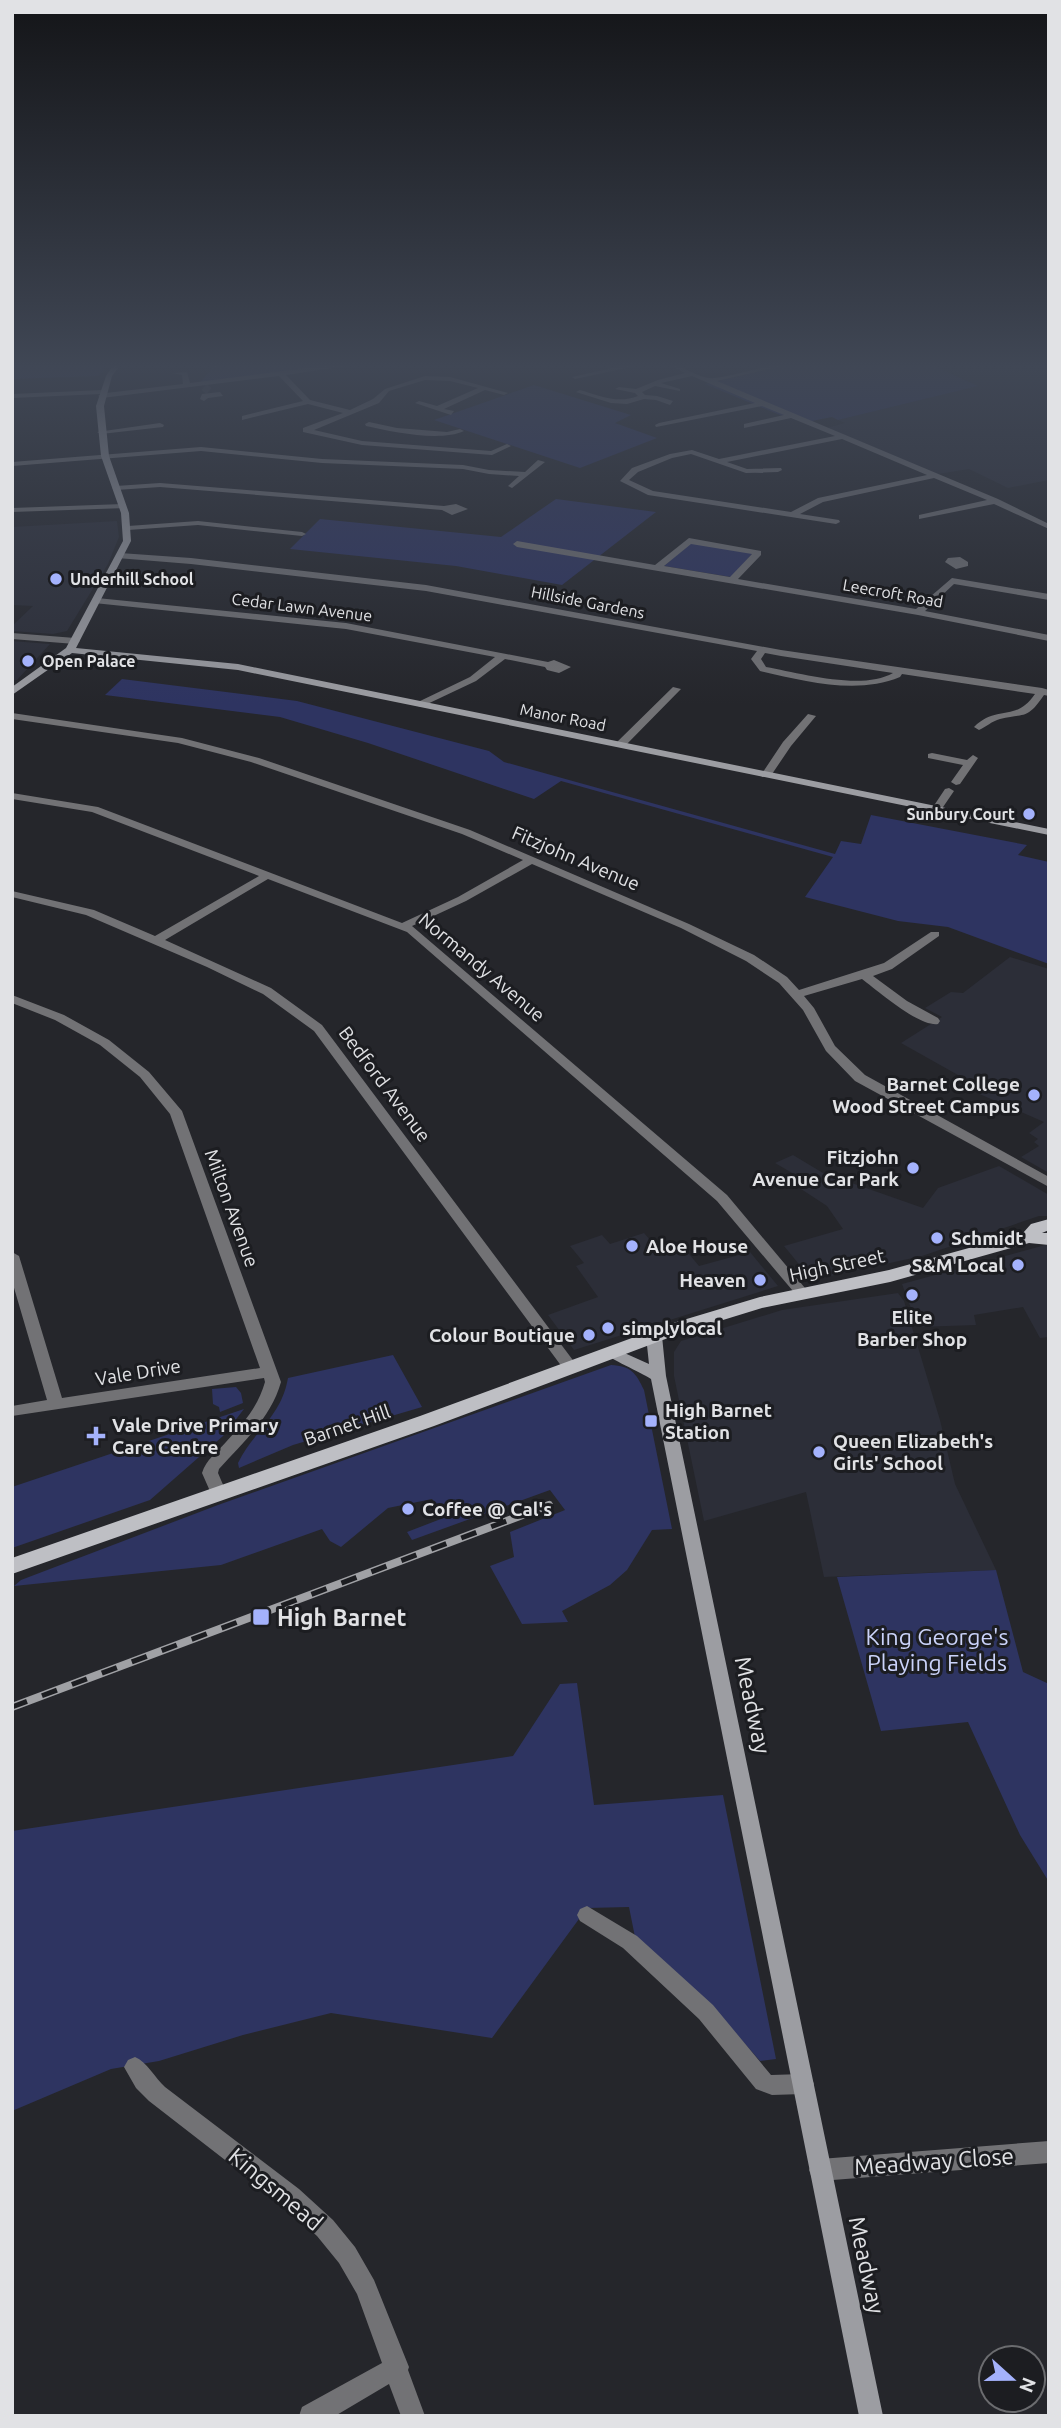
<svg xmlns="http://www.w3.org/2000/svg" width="1061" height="2428" viewBox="0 0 1061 2428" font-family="Ubuntu,sans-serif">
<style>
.built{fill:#2c2e38}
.green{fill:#2e3461}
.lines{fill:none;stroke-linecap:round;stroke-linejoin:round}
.street-tunnel{stroke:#414247;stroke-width:8;stroke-dasharray:8 3.5;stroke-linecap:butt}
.street{fill:#727275;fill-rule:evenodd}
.secondary{fill:#9c9da2;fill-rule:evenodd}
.primary{fill:#bebfc4;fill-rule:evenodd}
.rail-casing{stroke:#a0a1a5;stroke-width:8}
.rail{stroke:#1c1d21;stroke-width:5;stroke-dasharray:16;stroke-linecap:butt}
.poi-dot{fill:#a4b2fc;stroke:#1c1d21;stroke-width:2.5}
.labels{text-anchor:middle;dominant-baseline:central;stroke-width:6;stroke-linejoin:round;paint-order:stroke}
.far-poi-label{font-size:16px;font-weight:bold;fill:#e1e2e5;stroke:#1c1d21;text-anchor:start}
.far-street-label{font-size:16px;fill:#e1e2e5;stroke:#1c1d21}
.street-label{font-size:19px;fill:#e1e2e5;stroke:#1c1d21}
.poi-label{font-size:19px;font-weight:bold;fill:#e1e2e5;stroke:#1c1d21;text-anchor:start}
.near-poi-label{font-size:23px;font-weight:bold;fill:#e1e2e5;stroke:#1c1d21;text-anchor:start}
.near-park-label{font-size:23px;fill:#cbd3fa;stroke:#1c1d21}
.near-street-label{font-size:23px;fill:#e1e2e5;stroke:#1c1d21}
</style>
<rect width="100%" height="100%" fill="#25262b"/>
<path class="built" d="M935,364h114v116l-41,8 -39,-19 -31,5 -111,-46 18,-5 -7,-3 139,-34z
M117,521l2,16 -11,27 -41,67 -14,3 -41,-3v-5l21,-20 -21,-1v-78z
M12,641l38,3 -33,36h-5z
M1010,957l39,12v204l-28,-16 18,-11 -5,-4 4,-3 -9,-6 15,-11 -76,-33 6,-5 -73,-41 41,-26 -17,-9 26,-16 12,1z
M793,1155l30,18 6,-3 17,11 77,27 15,-20 61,-22 50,29v21h-10l-117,40 -110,24 -28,-34 59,-17 -16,-23 -26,-17 10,-5 -36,-21z
M644,1233l14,16 21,-7 20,24 51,-14 28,34 -204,64 -26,-35 50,-18 -22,-31 8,-3 -14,-17 32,-11 8,9z
M1049,1244v93l-9,1 -17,-31 -49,8 2,10 -58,2 -16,-43z
M898,1293l6,8 36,119 15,64 41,86 -172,7 -18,-85 -102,29 -30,-145v-24l7,-11 101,-31z"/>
<path class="green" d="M12,364l95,1 -9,11 -86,3z
M216,364h140l-157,20z
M792,364h138l48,22 -140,34 -6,-3 -20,4 -32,-6 -75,-31z
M534,385l97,30 -16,8 42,15 -77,30 -146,-48z
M556,499l100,13 -94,73 -106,-19 -166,-17 30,-30 181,18z
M691,543l62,10 -22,24 -67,-11z
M122,679l175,22 192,50 15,11 331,92 6,-13 20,3 10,-29 156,30 -9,10 31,7v102l-101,-37 -50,-6 -93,-24 28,-40 -272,-76 -27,18 -166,-56 -88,-26 -175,-22z
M393,1355l29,52 -129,38 -54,23 -1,-5c15,-32 43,-45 50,-85z
M611,1365c20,1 25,8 33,25l28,139 -20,1 -25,40 -17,15 -48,26 6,11 -46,2 -32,-58 24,-9 -4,-25 55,-22 -15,-20 -138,50 -5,-8 39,-15 -14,-18 -44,9 -47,39 -11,-6 -8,-12 -101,36 -207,21 7,-6 197,-75z
M236,1387l5,6 2,10 -23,9 -1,-5 -6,-3 -1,-15z
M244,1409l-21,27 -73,64 -138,48v-61z
M996,1570l27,102 26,12v198l-29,-47 -52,-113 -87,9 -44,-154z
M577,1683l17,122 129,-10 53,264 -16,2 -50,-57 -75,-67 -6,-30 -42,1 -95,130 -161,-25 -88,22 -84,26 -48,8 -99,42v-280l501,-75 47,-72z"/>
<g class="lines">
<path class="street-tunnel" d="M204,387l5,4"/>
<path class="street" d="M211,364h7l2,3 -5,1z
M338,364h21l-73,11 24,25 40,10 23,-11 12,-10 40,-13 25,1 58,16 -4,2 -19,-5 -41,19 10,2 -3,4 -36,-12 4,-2 18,5 41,-18 -28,-7 -25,-1 -36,11 -10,12 -65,27 48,11 129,10 16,-7 4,2 -19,9 -130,-10 -59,-13v-4l40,-15 -35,-9 -66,16v-4l61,-15 -24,-25 -177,22 -4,-2 3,-2 -89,4v-4l91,-4 3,3 77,-9 -1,-9 -10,-2 15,-1 3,11z
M630,364h15l-70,15 -3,-2z
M667,364c16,0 32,16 47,14 26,-3 51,-14 77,-14l-74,17 281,118 51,25v5l-55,-25 -75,15v-4l68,-15 -53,-22 -111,24 -23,12 39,6 1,2 -4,2 -188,-29 -28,-14 12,-13 38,-14 22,-4 27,9 116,-23 -44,-18 -47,10v-4l40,-9 -22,-9 -106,21 -1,-2 4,-2 96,-20 -63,-27 -31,7 19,6v2l-25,-5 -13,6 3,3 12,1 16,5 -3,4 -14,-5 -12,-1 -17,5 -16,-1 -35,-11 4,-2c20,6 38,14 58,6l-3,-3 -20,-4 4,-2 17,2 22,-9 27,-7zM842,439l85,36 -109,23 -27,14 -138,-21 -24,-11 9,-8 34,-14 19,-4 55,19 32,-1 4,-2 -1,-2 -34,1 -20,-7z
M220,392l3,4 -15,2 -4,3 -4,-2 2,-5z
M369,422l28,6 50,4 13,-3 4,2c-24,11 -71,1 -98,-5l-1,-2z
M160,423l4,2 -1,2 -62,7 -4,-2z
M201,447l121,12 141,6 26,5 36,2 13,-12 7,2 -33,26 -4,-2 11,-10 -30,-2 -26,-5 -141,-6 -121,-12 -189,15v-4z
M160,483l284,23 12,-2 12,5 -16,6 -10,-5 -282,-23 -44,3 -4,-2 4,-2z
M123,504h3v4l-114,4v-4z
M198,521l104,11 4,2 -4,2 -104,-11 -70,5 -4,-2 4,-2z
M689,538l72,13v4l-23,24 178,30 36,-31 97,16v6l-95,-16 -29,27 124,24v6l-131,-26 -401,-68 -4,-3 4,-3 138,24zM691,544l61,10 -22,23 -66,-11z
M120,553l71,5 235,27 355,65 261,38 7,2v6l-5,-1c-17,25 -19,18 -44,24 -8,2 -14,8 -21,11l-5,-3c24,-23 41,-4 61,-33l-133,-20 -2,3c-43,18 -96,4 -140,-6l-9,-12 6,-8 -331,-60 -235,-27 -74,-6 -1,-2zM765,653l16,3 112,17c-31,18 -93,0 -127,-6l-5,-8z
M960,557l8,5v4l-12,3 -11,-7 3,-4z
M97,598l249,25 202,39 6,-2 17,7 -12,6 -12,-3 -2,-3 -40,-8 -29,22 -55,26 -3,-1v-4l52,-25 25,-20 -149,-28 -252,-26 -1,-2z
M12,633l63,5 5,3 -5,3 -63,-5z
M673,687l8,2 -57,58h-8v-4z
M12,713l170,25 77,20 211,72 219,94 65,31 33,22 12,13 85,-27 47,-31h8v4l-47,33 -19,7 34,25 31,17 2,3 -2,3c-19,3 -60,-33 -76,-45l-58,17 10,12 21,38 30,29 184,102v10l-194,-106 -29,-30 -23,-41 -24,-27 -33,-22 -65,-33 -149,-64 -66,37 -54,25 315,269 83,99 -2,3h-10l-81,-96 -310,-269 -139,-53 -103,61 106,48 51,37 256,342 -3,4h-10l-251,-340 -51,-37 -56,-27 -121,-52 -74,-18v-6l82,19 61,26 104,-60 -167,-64 -80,-13v-6l86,14 304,116 56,-26 65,-37 -61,-26 -211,-72 -73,-19 -166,-24z
M808,714l8,2 -25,30 -21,31h-8l-1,-2 22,-33z
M932,753l35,7 6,-5 5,3 -18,26 -4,1 -5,-3 12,-17 -35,-7v-4z
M949,788l5,3 -13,19 -1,2h-8l-1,-2 14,-21z
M12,995l52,20 45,25 40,32 33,39 99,271c-10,36 -38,60 -62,87l-1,4 9,21 -2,4h-12l-11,-25c4,-13 15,-21 24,-31 17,-18 32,-35 39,-60l-1,-4 -252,38v-10l35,-6 -35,-119v-29l7,4 43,142 198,-30 -90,-254 -30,-37 -40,-32 -45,-25 -43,-17z
M587,1906l50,30 76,69 58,70 32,-1 8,3 3,7 -3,7 -8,3 -31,1 -16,-6 -57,-70 -76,-71 -43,-27 -3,-6 3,-6z
M135,2057c12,5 20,21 30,30l134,102 34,31 22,27 19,33 35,87 -1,3 17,46h-24l-12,-32 -54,32h-36l3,-9 80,-44 -25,-69 -18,-31 -22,-27 -34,-31 -134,-104 -13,-13 -12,-21 4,-7z
M1049,2141v22l-229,18 -8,-3 -3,-8 3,-8 8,-3z"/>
<path class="secondary" d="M114,364h7l-9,12 -8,30 5,50 20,57 2,28 -55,107 162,16 811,165v6l-811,-165 -166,-17 -60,42v-8l54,-39 57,-107 -2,-28 -20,-57 -5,-50 10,-30z
M654,1331l8,5 4,40 217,1040h-24l-208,-1037c-11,-7 -41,-20 -48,-27l8,-5 38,17 -3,-28z"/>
<path class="primary" d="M1049,1219v11l-7,3h7v12l-20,-2 -139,39 -128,26 -78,24 -250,94 -422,148v-16l408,-142 250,-92 90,-27 129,-27 134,-37 8,-9z"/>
<defs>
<path id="rail" d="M12,1707l537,-202"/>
</defs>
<use href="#rail" class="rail-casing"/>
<use href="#rail" class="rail"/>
</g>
<linearGradient id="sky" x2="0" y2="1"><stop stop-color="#141518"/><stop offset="0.52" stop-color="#404755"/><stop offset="1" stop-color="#404755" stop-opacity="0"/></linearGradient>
<rect width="1061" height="704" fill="url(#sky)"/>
<g class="poi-dot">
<circle cx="56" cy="579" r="7"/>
<circle cx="28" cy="661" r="7"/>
<circle cx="1029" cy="814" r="7"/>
<circle cx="1034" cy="1095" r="7"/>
<circle cx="913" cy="1168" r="7"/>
<circle cx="937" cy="1238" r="7"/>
<circle cx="632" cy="1246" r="7"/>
<circle cx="1018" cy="1265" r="7"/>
<circle cx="760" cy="1280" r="7"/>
<circle cx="912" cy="1295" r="7"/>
<circle cx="608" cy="1328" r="7"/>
<circle cx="589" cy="1335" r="7"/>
<rect x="644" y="1414" width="14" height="14" rx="3.5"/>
<path d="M92.5 1425.5h7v7h7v7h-7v7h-7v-7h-7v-7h7z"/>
<circle cx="819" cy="1452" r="7"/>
<circle cx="408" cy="1509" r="7"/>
<rect x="252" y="1608" width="18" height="18" rx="3.5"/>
</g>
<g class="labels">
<g class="far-poi-label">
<text x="70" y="579">Underhill School</text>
<text x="42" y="661">Open Palace</text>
<text x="1015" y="814" text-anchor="end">Sunbury Court</text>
</g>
<g class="far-street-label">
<text transform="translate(893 593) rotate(10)">Leecroft Road</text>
<text transform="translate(588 602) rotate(11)">Hillside Gardens</text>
<text transform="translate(302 607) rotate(7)">Cedar Lawn Avenue</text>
<text transform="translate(563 717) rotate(11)">Manor Road</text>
</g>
<g class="street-label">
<text transform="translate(576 858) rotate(23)">Fitzjohn Avenue</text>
<text transform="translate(482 967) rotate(40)">Normandy Avenue</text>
<text transform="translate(385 1084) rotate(53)">Bedford Avenue</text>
<text transform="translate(232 1208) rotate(70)">Milton Avenue</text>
<text transform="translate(837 1265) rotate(-12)">High Street</text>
<text transform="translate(138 1372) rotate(-9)">Vale Drive</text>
<text transform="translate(347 1425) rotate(-19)">Barnet Hill</text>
</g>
<g class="poi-label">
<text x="1020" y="1084" text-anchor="end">Barnet College<tspan x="1020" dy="22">Wood Street Campus</tspan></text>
<text x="899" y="1157" text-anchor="end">Fitzjohn<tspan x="899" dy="22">Avenue Car Park</tspan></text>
<text x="951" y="1238">Schmidt</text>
<text x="646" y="1246">Aloe House</text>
<text x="1004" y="1265" text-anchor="end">S&amp;M Local</text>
<text x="746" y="1280" text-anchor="end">Heaven</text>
<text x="912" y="1317" text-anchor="middle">Elite<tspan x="912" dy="22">Barber Shop</tspan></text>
<text x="622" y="1328">simplylocal</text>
<text x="575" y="1335" text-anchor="end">Colour Boutique</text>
<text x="665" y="1410">High Barnet<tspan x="665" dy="22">Station</tspan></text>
<text x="112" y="1425">Vale Drive Primary<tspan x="112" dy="22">Care Centre</tspan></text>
<text x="833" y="1441">Queen Elizabeth's<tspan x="833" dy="22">Girls' School</tspan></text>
<text x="422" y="1509">Coffee @ Cal's</text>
</g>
<g class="near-poi-label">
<text x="277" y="1617">High Barnet</text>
</g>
<g class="near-park-label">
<text x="937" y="1636">King George's<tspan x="937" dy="26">Playing Fields</tspan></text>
</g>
<g class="near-street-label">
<text transform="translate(753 1705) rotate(78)">Meadway</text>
<text transform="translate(934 2161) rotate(-4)">Meadway Close</text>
<text transform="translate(276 2189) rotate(40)">Kingsmead</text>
<text transform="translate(867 2265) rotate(78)">Meadway</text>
</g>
</g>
<rect width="1061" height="2428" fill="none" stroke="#e1e2e5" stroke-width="28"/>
<g transform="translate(1012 2379) rotate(111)"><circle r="33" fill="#1c1d21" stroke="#6b6c6f" stroke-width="2"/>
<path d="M0-5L12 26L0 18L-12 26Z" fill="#a4b2fc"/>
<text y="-10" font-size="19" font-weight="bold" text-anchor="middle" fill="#e1e2e5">N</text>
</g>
</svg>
